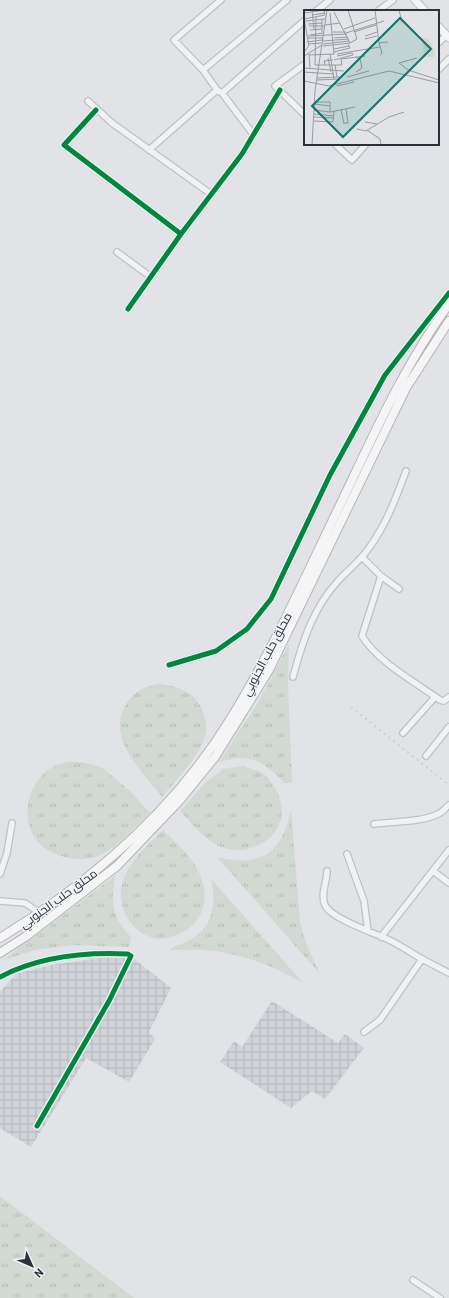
<svg xmlns="http://www.w3.org/2000/svg" width="449" height="1298" viewBox="0 0 449 1298" font-family="Barlow,Cairo,sans-serif">
<style>
.industrial{fill:url(#industrial-grid)}
.grass{fill:url(#grass-tufts)}
.lines{fill:none;stroke-linecap:round;stroke-linejoin:round}
.minor-casing{stroke:#bfc1c4;stroke-width:8}
.major-casing{stroke:#bec0c3;stroke-width:9}
.highway-casing{stroke:#b4b6ba;stroke-width:10}
.minor{stroke:#f0f1f3;stroke-width:5.5}
.major{stroke:#f5f5f6;stroke-width:7}
.highway{stroke:#f5f5f6;stroke-width:8}
.rail{stroke:#cacbcd;stroke-width:1.5;stroke-dasharray:2 4;stroke-linecap:butt}
.cycleway-casing{stroke:#eff2f5;stroke-width:8}
.cycleway{stroke:#00873e;stroke-width:5}
.labels{text-anchor:middle;dominant-baseline:central;stroke-width:3;stroke-linejoin:round;paint-order:stroke}
.street-label{font-size:12px;fill:#2a323c;stroke:#eff2f5}
.inset-road{fill:none;stroke:#989ca2;stroke-width:1}
.view{fill:#0f766e;fill-opacity:0.15;stroke:#0f766e;stroke-width:2}
.inset-edge{fill:none;stroke:#2a323c;stroke-width:2}
</style>
<defs>
<pattern id="industrial-grid" width="8" height="8" patternUnits="userSpaceOnUse"><rect width="8" height="8" fill="#d0d3d8"/><path d="M0 4h8M4 0v8" fill="none" stroke="#b3b6ba"/></pattern>
<pattern id="grass-tufts" width="24" height="20" patternUnits="userSpaceOnUse"><rect width="24" height="20" fill="#d2d9d2"/><path d="M3 7l-1-3M5 7V3M7 7l1-3M15 17l-1-3M17 17v-4M19 17l1-3" fill="none" stroke="#b4bbb5"/></pattern>
</defs>
<rect width="100%" height="100%" fill="#e1e3e6"/>
<path class="industrial" d="M128,954l43,34 -22,44 6,7 -26,43 -43,-24 -55,89 -31,-19v-136l16,-18 35,-9z
M272,1001l66,42 7,-9 19,14 -39,51 -13,-8 -21,17 -71,-46 14,-21 8,6z"/>
<path class="grass" d="M289,644l-1,42 4,97h-8c-21,-23 -34,-30 -65,-21l38,-58z
M160,684c17,2 32,7 41,23 3,7 6,16 5,24 -4,24 -29,48 -44,66 -18,-24 -56,-58 -37,-91 9,-15 18,-19 35,-22z
M81,762l20,5 28,23 21,23c-15,14 -31,32 -49,42 -11,5 -24,5 -36,2 -9,-3 -17,-5 -24,-12 -26,-24 -12,-74 22,-82 5,-2 12,-1 18,-1z
M243,766c6,2 15,4 20,8 6,4 10,11 13,16 23,42 -27,75 -63,53 -12,-8 -23,-22 -33,-32l25,-28 18,-14z
M291,810l9,112 6,21 14,31 -103,-117c44,11 65,-4 74,-47z
M163,830c14,14 33,30 39,50 9,27 -5,51 -32,57 -4,1 -8,2 -12,2 -30,-5 -46,-39 -32,-66 9,-17 24,-30 37,-43z
M115,876c-4,27 -4,40 16,61l-2,10 -57,-2 -37,5 -32,10z
M211,879l92,104c-28,-16 -57,-28 -89,-32 -15,-2 -31,-1 -46,-1 9,-5 20,-8 28,-14 19,-14 20,-37 15,-57z
M0,1196l134,102h-134z"/>
<g class="lines">
<defs>
<path id="minor" d="M221,0l-47,40 29,30 14,20 5,3 31,41
M316,11l14,-11
M378,11l15,-11
M438,43l8,-7
M305,64l-30,22 30,29
M203,70l84,-70
M438,70l11,-11
M222,93l83,-73
M88,101l24,22 99,71
M96,110l-32,35 117,89
M335,144l17,16 14,-16
M149,150l68,-60
M117,252l34,25
M128,309l53,-75 61,-80 38,-64
M362,557l19,19 18,13
M381,576l-19,60c16,26 53,46 78,64l4,1 5,-4
M169,665l47,-14 31,-22 24,-30 59,-124 55,-100 64,-82
M293,677c9,-34 20,-69 45,-96 10,-11 22,-20 31,-33 17,-23 27,-50 37,-77
M403,733l32,-36
M426,756l23,-29
M374,824c21,-3 47,-1 66,-11 3,-1 6,-6 9,-8
M347,854l17,47 4,30
M327,871c0,11 -7,24 -2,34 5,13 49,28 62,34 12,5 24,14 35,20
M433,871l16,12
M0,874l7,-21 5,-30
M0,901l25,2 15,10
M381,937l68,-87
M0,977c38,-20 86,-25 128,-23l3,2 -22,45 -72,125
M364,1032l16,-12 42,-61 27,14
M413,1280l27,18"/>
<path id="major" d="M415,0l10,11
M438,26l11,12"/>
<path id="highway" d="M0,938c90,-55 175,-128 231,-220 42,-68 75,-143 110,-215 33,-69 63,-137 108,-199
M0,953l25,-16 92,-71 63,-66 35,-43 54,-87 137,-282 43,-67"/>
</defs>
<use href="#minor" class="minor-casing"/>
<use href="#major" class="major-casing"/>
<use href="#highway" class="highway-casing"/>
<use href="#minor" class="minor"/>
<use href="#major" class="major"/>
<use href="#highway" class="highway"/>
<path class="rail" d="M351,707l98,78"/>
<defs>
<path id="cycleway" d="M96,110l-32,35 117,89
M128,309l53,-75 61,-80 38,-64
M169,665l47,-14 31,-22 24,-30 59,-124 55,-100 64,-82
M0,977c38,-20 86,-25 128,-23l3,2 -22,45 -72,125"/>
</defs>
<use href="#cycleway" class="cycleway-casing"/>
<use href="#cycleway" class="cycleway"/>
</g>
<g class="labels">
<g class="street-label">
<text transform="translate(266 654) rotate(-62)">محلق حلب الجنوبي</text>
<text transform="translate(58 898) rotate(-36)">محلق حلب الجنوبي</text>
</g>
</g>
<g transform="translate(304 10)">
<rect width="135" height="135" fill="#e1e3e6"/>
<path d="M118,28l7,1 6,13 -1,5h-10z" fill="#d2d9d2"/>
<path class="inset-road" d="M8,0l2,19M44,0l5,16M71,0l4,33 9,-1M95,0l3,12M0,3l20,-3 1,5M26,3l4,41M8,5l13,-2M12,7l-1,48h27l-1,-6 24,-3M0,8l5,28 -5,6M0,9l21,-4M18,9v13M1,11l20,-2M4,14l14,-1M21,15l15,-2M5,16h16M40,19l31,-11M6,20l12,-1M29,22h13M50,22l22,-7M42,23l38,-12M6,25l13,-2M4,26l39,-2M61,26l12,-4M3,28h16M30,28l14,-1M61,29l12,-3M19,31l26,-2M3,32l15,-2M46,33l7,-4 -4,-13M75,33l3,10 -2,2M4,34l13,-1M19,34l26,-3M19,36l27,-3 -16,-31M30,39l15,-3M30,42l16,-4 -2,-4M5,44l1,15M26,44l4,25M33,44l43,-7M5,45l25,-1M0,46l18,-11M51,47l5,2 2,9 -6,4M24,48l3,14M113,48l-18,5 9,7 31,10M30,50l19,-5 -1,-2 -15,3M21,55l-1,-4 9,-1M31,55l2,12M0,58l40,3M0,62l14,1M14,63l16,1M43,67l22,-6M13,68l22,-1M13,70l22,-1M0,71l25,5 60,-15 50,12M33,76l17,-4M11,94l15,2M37,99l3,15M10,100l16,2v-10h-15M26,102l25,-5M10,104l20,2M10,107l20,1M10,111l19,1 1,-11M61,112l12,2M40,113h4l-2,-14M53,119l9,2 23,-14 15,-5M63,120l13,9 1,6M8,135l3,-54 12,-81"/>
<path class="view" d="M96,8l31,31 -88,88 -31,-31z"/>
<rect width="135" height="135" class="inset-edge"/>
</g>
<g transform="translate(32 1266) rotate(135)" stroke="#eff2f5" stroke-width="3" paint-order="stroke">
<path d="M0-3L7 15L0 10L-7 15Z" fill="#2a323c"/>
<text y="-6" font-size="11" font-weight="bold" text-anchor="middle" fill="#2a323c">N</text>
</g>
</svg>
